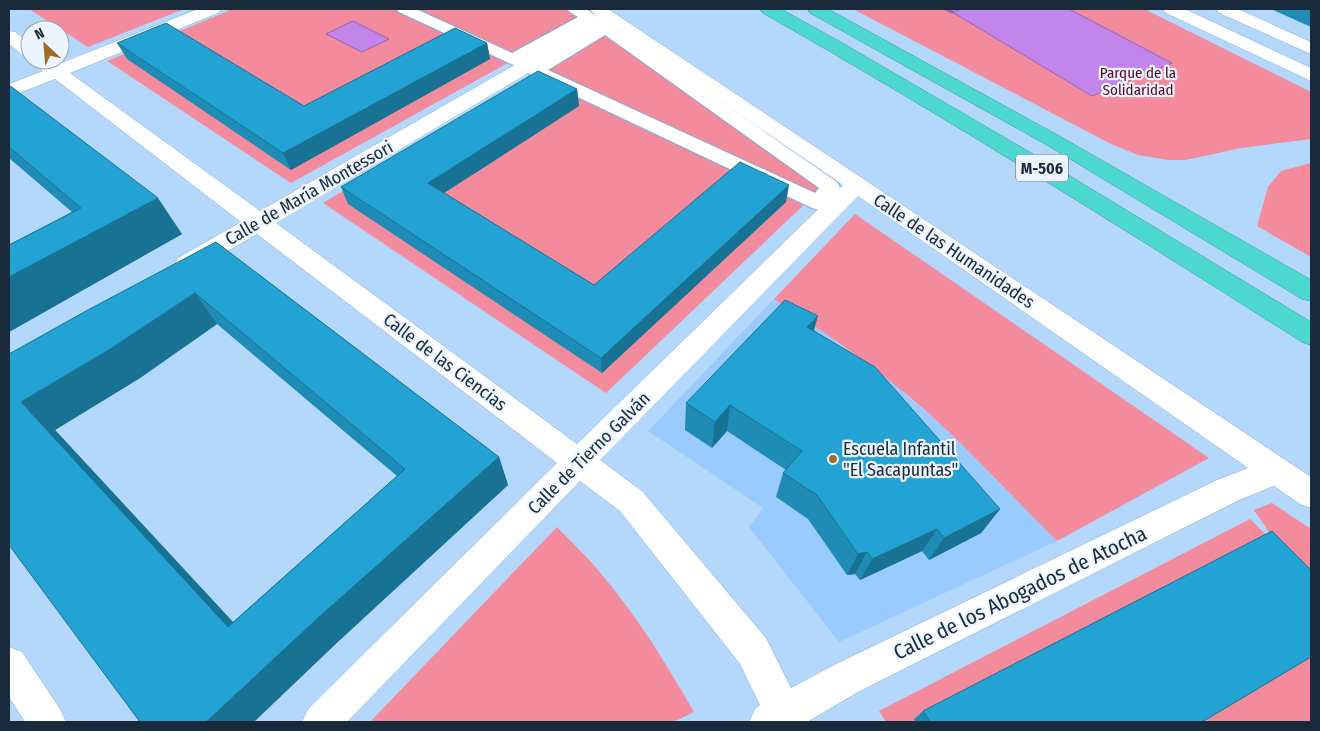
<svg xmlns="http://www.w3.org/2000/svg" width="1320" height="731" viewBox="0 0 1320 731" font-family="'Fira Sans Condensed',sans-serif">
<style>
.built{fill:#9acbfe}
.green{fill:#f38b9d}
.water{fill:#c185ec;stroke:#8f6ab7}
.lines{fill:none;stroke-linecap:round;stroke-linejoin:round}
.stream{fill:#8f6ab7;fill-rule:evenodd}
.pedestrian-casing{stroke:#81acd7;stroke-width:2}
.minor-casing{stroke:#81acd7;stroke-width:1}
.secondary-casing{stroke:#81acd7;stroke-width:1}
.motorway-casing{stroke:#3a9a9b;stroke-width:1}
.pedestrian{fill:#fff;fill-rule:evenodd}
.minor{fill:#fff;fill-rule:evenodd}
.secondary{fill:#fff;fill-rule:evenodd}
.motorway{fill:#4cd7cf;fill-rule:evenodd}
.wall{fill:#1e8cb6;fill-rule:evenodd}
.shaded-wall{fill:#187294}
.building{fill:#23a3d4;stroke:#187294;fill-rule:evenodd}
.poi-dot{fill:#a06b23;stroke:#ecf5ff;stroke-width:2}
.labels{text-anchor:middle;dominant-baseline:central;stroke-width:4.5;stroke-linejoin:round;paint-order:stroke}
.far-park-label{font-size:15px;fill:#580721;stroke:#ecf5ff}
.shield{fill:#ecf5ff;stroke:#586776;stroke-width:1}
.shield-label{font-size:16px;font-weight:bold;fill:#192a3b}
.street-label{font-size:18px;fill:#192a3b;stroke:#ecf5ff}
.poi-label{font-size:18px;fill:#192a3b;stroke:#ecf5ff;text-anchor:start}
.near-street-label{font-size:21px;fill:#192a3b;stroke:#ecf5ff}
</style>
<rect width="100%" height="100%" fill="#b4d7fc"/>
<path class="built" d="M774,299l41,27 78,58 56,48 108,109 -218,101 -90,-115 14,-19 -115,-77z"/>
<path class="green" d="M29,9h155l-96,38z
M233,9h171l109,51 -222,123 -184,-122z
M411,9h157l15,9 -72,38z
M853,9h291l167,83v47l-70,9 -55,12h-18l-30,-5 -27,-11z
M602,33l222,154 -9,11 -274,-128z
M542,72l269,126 -205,195 -283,-190z
M1311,163v94l-54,-31 11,-39 13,-16z
M855,214l354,244 -152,83c-36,-36 -71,-73 -107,-108 -53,-51 -115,-94 -176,-134z
M1272,503l39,26v42l-42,-39 -15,-22z
M1250,519l61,60v143h-425l-7,-11z
M557,527c15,16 32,31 45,48 36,42 64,89 92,137l-21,10h-303z"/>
<path class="water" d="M962,9h107l103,54 -80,33 -140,-84z
M353,21l36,18 -27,13 -36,-18z"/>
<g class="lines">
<path class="stream" d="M943,9h7l5,3 -3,2z"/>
<defs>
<path id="pedestrian" d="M396,9h20l96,44 66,-36 -8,-5 -3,-3h19l12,8 -2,3 -77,44 -6,1 -114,-53z
M605,23l6,2 226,157 3,5 -14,21 -7,2 -7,-2 -283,-134 -3,-4 3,-4 70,-41zM605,35l214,153 -4,5 -267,-123z"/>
<path id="minor" d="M198,9h23l-3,4 -148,60 190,138 338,-194 -9,-8h19l703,468v31l-11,-4 -26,-18 -35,14 -381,192 -51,30h-58l6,-13 5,-4 -20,-41 -120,-153 -40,-30 -233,241h-45l6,-13 249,-246 -300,-229 -61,36 -9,3 -9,-3 -3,-6 3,-6 63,-36 -186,-143 -46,18v-13l34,-13 -11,-11h21l6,4zM609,25l234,160 -266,259 -301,-221zM858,196l390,272 -31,12 -385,186 -41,22 -25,-50 -124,-147 -42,-31z
M1163,9h22l126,59v13l-145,-68z
M1216,9h22l73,33v12l-92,-41z
M9,31l6,1 15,11v14l-6,-1 -15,-12z"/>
<path id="secondary" d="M9,647l13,5 38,57 6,13h-41l-16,-25z"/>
<path id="motorway" d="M760,9h21l63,35 206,120 261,158v23l-9,-3c-178,-113 -356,-225 -539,-329z
M808,9h20l233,128 250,143v21l-9,-2 -255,-154 -237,-132z"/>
</defs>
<use href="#pedestrian" class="pedestrian-casing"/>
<use href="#minor" class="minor-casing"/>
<use href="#secondary" class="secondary-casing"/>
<use href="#motorway" class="motorway-casing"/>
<use href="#pedestrian" class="pedestrian"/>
<use href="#minor" class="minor"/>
<use href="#secondary" class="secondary"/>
<use href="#motorway" class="motorway"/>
</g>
<path class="wall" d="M1271,9h40v18z
M117,43l187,63 183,-63 3,16 -199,111 -164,-111z
M9,85l173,149 -173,98v-87l63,-33 -63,-54z
M577,89l2,17 -135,87 150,92 192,-83 -184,171 -254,-169 -7,-17z
M216,242l283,215 9,28 -167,154 -201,83 -131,-368zM217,324l180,152 -164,146 -178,-192 85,-52z
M814,330l186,179 -19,24 -52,27 -7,-9 -62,29 -5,-6 -8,1 -39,-56 -32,-22 7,-24 3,-3 -59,-39 -15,17 -27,-18 1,-27z
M923,711l279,11h-287l-1,-3z"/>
<path class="shaded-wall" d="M487,43l3,16 -199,111 -8,-17z
M577,89l2,17 -146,94 -5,-17z
M789,185l-3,17 -184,171 -1,-15z
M158,198l24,36 -173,98v-55z
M195,293l22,31 -77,54 -85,52 201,217 -28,-20 -207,-225z
M818,316l-8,28 -3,-17z
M730,405l-3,26 -15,17 3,-26z
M499,457l9,28 -167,154 -87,83h-48l112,-104z
M1000,509l-19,24 -52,27 15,-22z
M937,529l-15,22 -62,29 12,-21z
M867,552l-12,22 -8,1 11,-21z"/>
<path class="building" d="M166,23l138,83 151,-78 32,15 -204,110 -166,-110z
M538,71l39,18 -149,94 166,102 146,-123 49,23 -188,173 -260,-171z
M9,85l149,113 -149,79v-32l72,-37 -72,-61z
M216,242l283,215 -181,161 -112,104h-66l-131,-177v-191l77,-43zM195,293l210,176 -177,158 -207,-225 91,-54z
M785,300l33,16 -11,11 68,40 125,142 -56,29 -7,-9 -65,30 -5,-7 -9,2 -41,-59 -34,-22 19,-22 -72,-46 -15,17 -29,-19z
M1272,531l39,39v87l-109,65h-272l-7,-11z"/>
<circle class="poi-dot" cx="833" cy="459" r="5"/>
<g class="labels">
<g class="far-park-label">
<text x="1138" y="73">Parque de la<tspan x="1138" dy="17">Solidaridad</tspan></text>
</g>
<rect class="shield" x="1016" y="154.5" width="52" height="27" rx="4"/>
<g class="shield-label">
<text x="1042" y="168">M-506</text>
</g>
<g class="street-label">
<text transform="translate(309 193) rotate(-30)">Calle de María Montessori</text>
<text transform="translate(954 251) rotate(34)">Calle de las Humanidades</text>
<text transform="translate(445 362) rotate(37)">Calle de las Ciencias</text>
<text transform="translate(589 453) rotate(-45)">Calle de Tierno Galván</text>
</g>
<g class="poi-label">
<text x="843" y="449">Escuela Infantil<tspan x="843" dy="21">"El Sacapuntas"</tspan></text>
</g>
<g class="near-street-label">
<text transform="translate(1020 593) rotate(-26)">Calle de los Abogados de Atocha</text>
</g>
</g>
<rect width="1320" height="731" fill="none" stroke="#192a3b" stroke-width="20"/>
<g transform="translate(45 45) rotate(334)"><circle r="24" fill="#ecf5ff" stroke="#98a4b1"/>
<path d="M0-4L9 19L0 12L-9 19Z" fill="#a06b23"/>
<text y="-8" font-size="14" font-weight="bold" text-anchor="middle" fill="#192a3b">N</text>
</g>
</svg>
